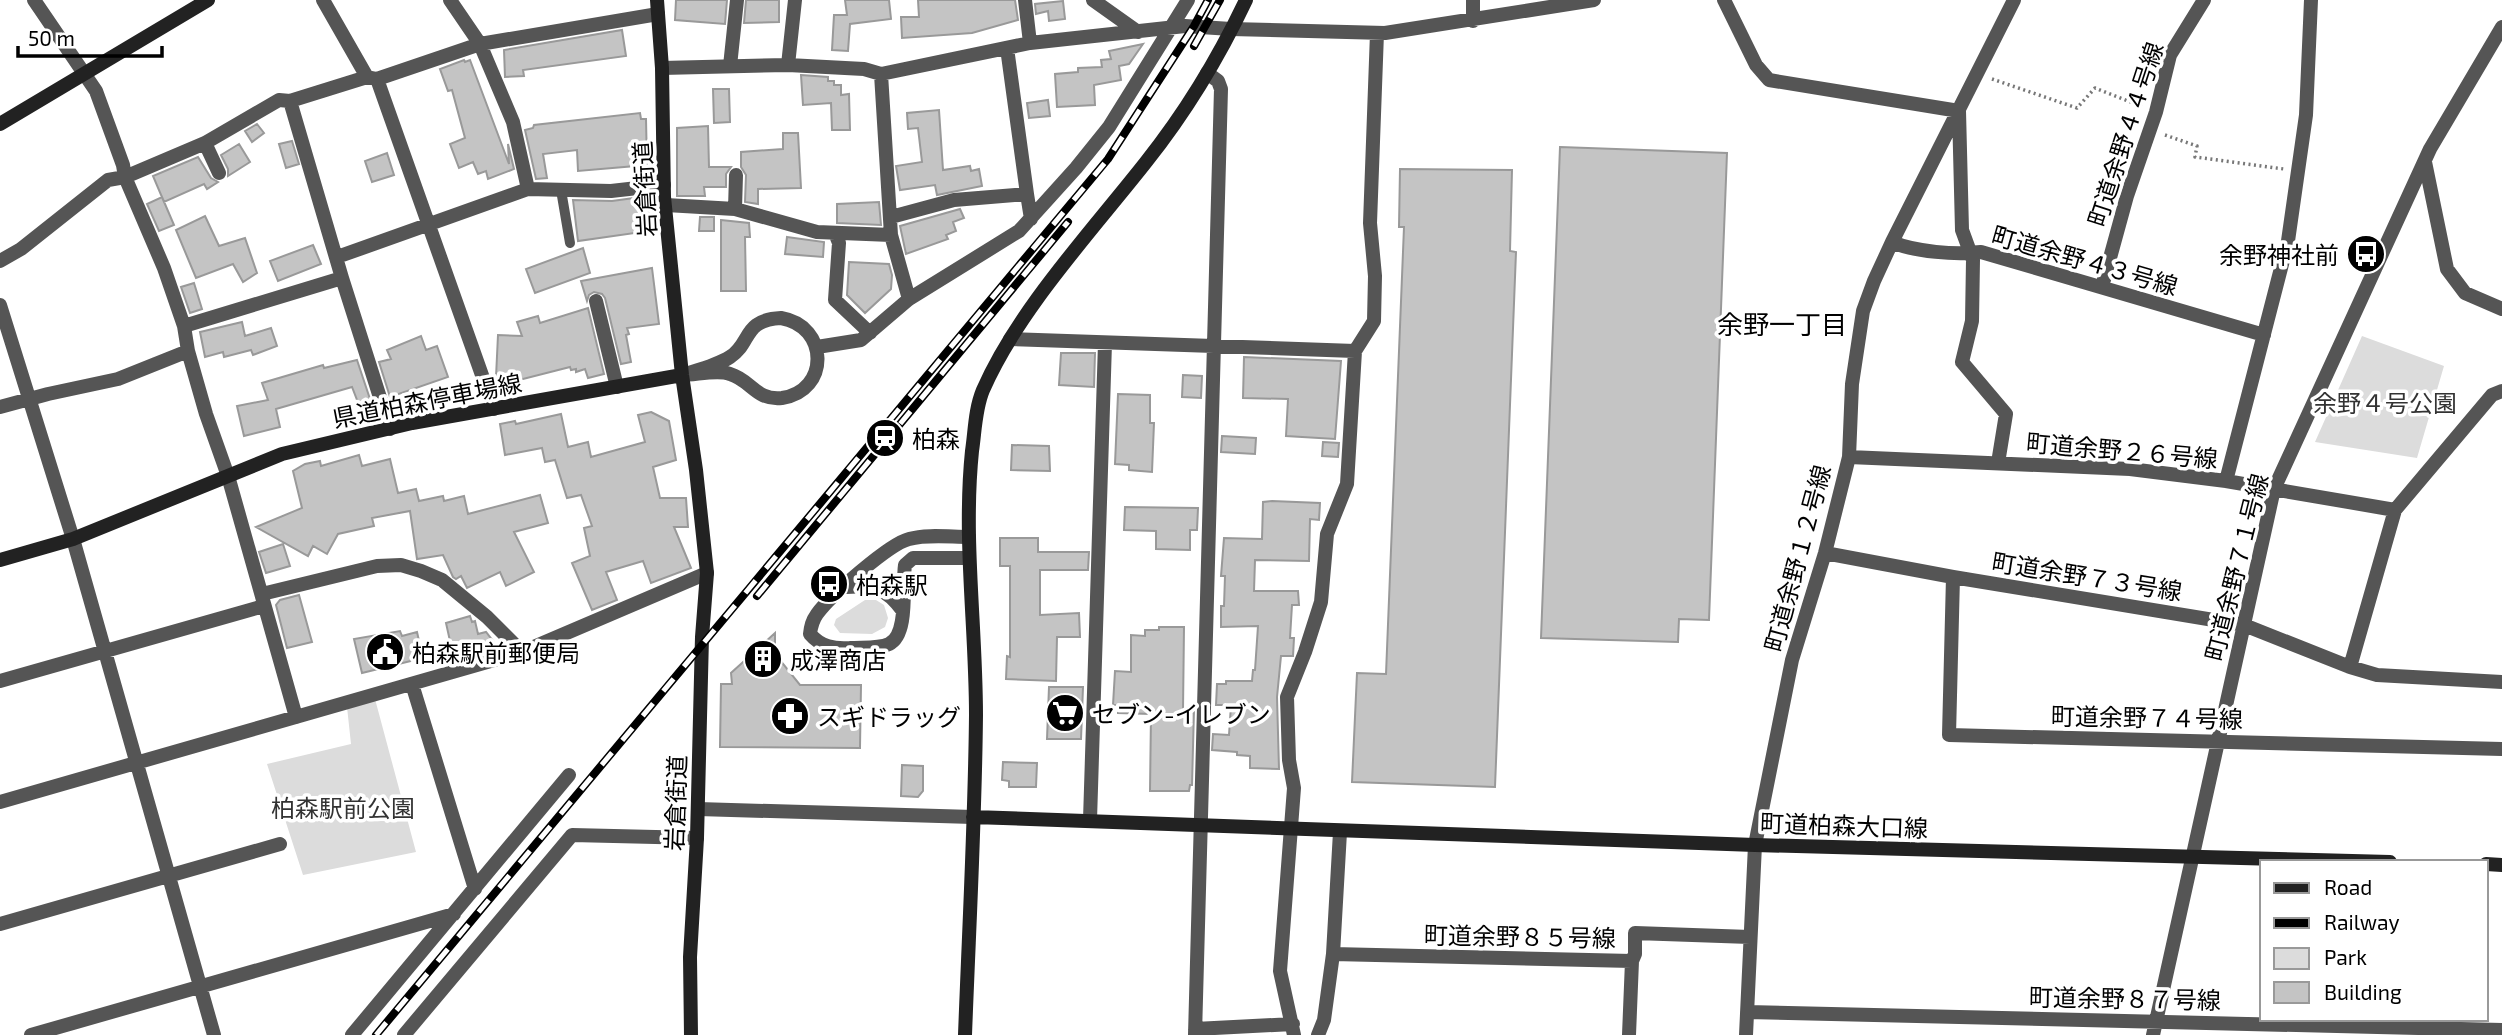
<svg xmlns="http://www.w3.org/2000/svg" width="2502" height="1035" viewBox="0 0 2502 1035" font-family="'Exo 2','Noto Sans JP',sans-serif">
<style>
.green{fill:#dcdcdc}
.building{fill:#c4c4c4;stroke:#999;stroke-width:2}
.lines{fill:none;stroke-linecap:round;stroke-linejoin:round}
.path{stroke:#777;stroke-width:3.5;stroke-dasharray:2 3.5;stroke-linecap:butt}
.lane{stroke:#555;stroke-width:10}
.street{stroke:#555;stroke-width:14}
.secondary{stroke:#222;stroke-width:14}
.rail-casing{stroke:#000;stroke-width:8}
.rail{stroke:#fff;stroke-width:5;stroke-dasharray:16;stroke-linecap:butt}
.labels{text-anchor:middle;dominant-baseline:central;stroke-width:7;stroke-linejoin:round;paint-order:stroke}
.street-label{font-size:24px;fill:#000;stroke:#fff}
.poi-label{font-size:24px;fill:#000;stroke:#fff;text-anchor:start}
.park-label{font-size:24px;fill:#333;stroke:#fff}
.neighbourhood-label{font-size:26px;fill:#000;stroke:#fff}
</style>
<rect width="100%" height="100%" fill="#fff"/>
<path class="green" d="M2362,336l82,30 -27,92 -102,-16z
M865,600h11l8,5 4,13 -3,9 -13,7 -32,-1 -6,-8 2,-6z
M375,699l41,153 -113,23 -36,-111 84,-20 -4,-37z"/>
<path class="building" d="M676,0h51l-2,24 -50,-4z
M746,0h33v22l-35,1z
M845,0h44l2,19 -41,5 -2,27 -16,-1 2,-35h13z
M918,0h97l3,20 -46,13 -70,5 -1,-21h18z
M1063,1l2,18 -16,2 -1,-10 -12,3 -1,-10z
M622,30l4,26 -103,14 1,6 -19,1 -1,-27z
M1143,44l-14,20 -10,2 2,14 -27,5 1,20 -38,2 -2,-33 23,-2v-4l24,-1 -1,-7 10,-1 -2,-8z
M464,60l1,2 5,-2 39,104 -1,-20 6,25 -26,10 -2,-8 -8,3 -5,-12 -14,6 -9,-24 15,-6 -13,-48 -4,1 -8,-22z
M801,75l27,2v4h6v4h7v10l8,-1 1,36h-18l-1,-27 -28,2z
M713,89h16l1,33 -16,1z
M1048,100l2,16 -21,2 -2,-15z
M939,110l4,60 27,-4 1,5 8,-2 3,17 -45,9 -2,-10 -35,5 -4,-24 26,-4 -4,-34 -10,1 -1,-16z
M640,113l1,6h5l1,46 -69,6 -1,-21 -34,4 4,24 -11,1 -11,-49 8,-2 1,-3z
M257,124l7,9 -12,9 -7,-11z
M708,126l1,41h22l-5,7v13h-22l1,9h-28v-68z
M783,133h15l3,55 -43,1v15l-13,-2 1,-27 -5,-8v-15l42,-3z
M292,141l7,23 -13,4 -7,-24z
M239,144l11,18 -22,14v-7l-7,-14z
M1560,147l167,6 -18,467 -30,-1 -1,23 -137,-4z
M387,153l7,22 -22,7 -7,-21z
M198,157l13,21 7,4 -11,7 -3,-5 -40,18 -11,-26z
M1400,169l112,1 -2,81 6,1 -21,535 -143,-5 5,-109 29,1 18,-447h-5z
M649,196l1,27 -9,1 1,8 -64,9 -5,-41 39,1z
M162,197l12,28 -15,6 -12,-27z
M879,202l2,23 -44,-2v-19z
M960,209l4,9 -11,4 3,9 -10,4 2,4 -42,15 -6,-28z
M205,216l14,30 26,-8 12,35 -14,9 -10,-18 -37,14 -20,-48z
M700,217h14v14h-15z
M721,220l28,3 1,14h-5l1,54h-25z
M787,237l37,5 -1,15 -38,-3z
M313,245l8,19 -43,17 -8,-20z
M583,248l7,25 -55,20 -9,-24z
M849,262l40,2 3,11 -1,14 -26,24 -18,-18z
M652,268l7,56 -32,4 2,6 -3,1 5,27 -10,2 -16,-66 -3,-4 -8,-2 -5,3 -2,6 -6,-20z
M194,283l8,26 -12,4 -9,-26z
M588,308l16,66 -16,4 -3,-9 -9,3v-3l-5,1 -1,-3 -47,12 -27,-2 2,-42 24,1 -5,-14 21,-6 2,7z
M242,322l3,14 26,-8 6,18 -24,9 -2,-5 -27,7 -1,-5 -18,5 -5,-25z
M421,336l5,14 11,-4 11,31 -58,20 -11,-35 12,-3 -4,-9z
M1061,353h34l-1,34 -35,-2z
M1244,357l97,4 -6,78 -49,-3 2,-37 -45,-1z
M357,360l14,42 -12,3 -7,-18 -76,22 4,18 -36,9 -7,-30 31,-6 -6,-17 61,-18 1,3z
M1183,375l19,1 -1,22 -19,-1z
M1118,394l32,1v28h4l-2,49 -23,-2v-5l-14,-1z
M651,412l18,9 7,39 -23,7 7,31h26l2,29h-14l17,41 -40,15 -8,-22 -37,11 11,28 -25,10 -20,-47 18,-7 -6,-28 8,-2 -11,-31 -14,3 -12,-38 -10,2 -3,-14 -37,7 -5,-31 15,-3 1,3 45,-10 7,33 20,-5 3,15 54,-15 -7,-27z
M1222,436l34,2 -1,16 -34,-2z
M1323,442l16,1 -1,14 -16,-1z
M1012,445l37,1 1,25 -39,-1z
M359,455l3,11 28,-7 8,34 18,-4 3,12 24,-5 1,5 20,-5 4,18 72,-19 8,28 -34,9 20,40 -28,14 -6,-14 -33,16 -6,-12 -5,3 -3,-2 -10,-22 -26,4 -7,-48 -38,7 2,8 -36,8 -11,20 -14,-8 -5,10 -52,-29 46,-19 -9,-37 12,-7 15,-3 1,5z
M1272,501l48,2 -1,17 -9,-1 -1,42 -54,-1 -1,31h44l1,14h-7l-2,33h4l-1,18h-12l-4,41 2,72 -29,-1v-12l-13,-1v-3l-25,-2 1,-16 16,1 2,-30h-15l1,-21h9v-3h26l1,-11h2l3,-44 -37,1v-21h3l1,-30h-4l3,-38 38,1 1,-37z
M1125,507l73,1 -1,22h-7v20l-34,-1v-18l-32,-1z
M1000,538h38v14h51l-1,18h-48v45l39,-2 1,24h-23l-1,44 -50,-2 1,-23 3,1v-91h-10z
M283,544l7,22 -24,7 -7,-21z
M299,595l13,47 -25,6 -11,-43 4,-5z
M470,616l2,6 3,-1 3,13 8,-2 11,14 -33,7 -1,-5 -11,2 -6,-27z
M1159,627h25l-1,83h11l-2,75h-2l-1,6h-39l1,-77 -33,-1v-8h-5l2,-34 16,1v-37l14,1v-6h14z
M400,631l2,5 15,-4 6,26 -61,15 -8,-34z
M775,633v21l25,31h61l-1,63 -140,-1 1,-63h11l-1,-11z
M1049,687h34l-2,52h-34z
M1003,762l34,1 -1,24h-27v-6l-7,-1z
M902,765l21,1v25l-5,6 -17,-1z"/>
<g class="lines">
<path class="path" d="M1992,79l85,29 18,-20 48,19
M2165,135l32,11 -2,11 89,12"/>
<path class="lane" d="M561,190l9,53"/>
<path class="street" d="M34,0l62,91 27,74 2,12 39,91 20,58 4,25 18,63 22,62 68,241
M323,0l44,77
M450,0l30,44 33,78 15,67
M1025,0l5,43
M1093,0l45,32
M1473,0v21
M1724,0l32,65 13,15 190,31 3,119 11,30 -1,61 -10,41 44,52 -8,49
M1007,48l20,146
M788,65l7,-65
M730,66l7,-66
M662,68l126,-3 76,4 17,5 149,-31 155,-17 46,3 154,4 209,-33
M881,74l10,161 18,64
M377,79l117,330
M290,101l52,177 48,151
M205,143l14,30
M2425,162l22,107 18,24 37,16
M666,205l69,4 82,23 74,3
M735,209l1,-34
M891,217l63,-17 73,-6 4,25
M835,233l4,10 -4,57 35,33
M1892,242c23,10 64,13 89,10l283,83
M337,257l191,-68 83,2 53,-6
M0,261l21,-12 87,-69 17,-3 80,-34 74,-43 11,1 77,-24 10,2 103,-35 178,-30
M2102,287l25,-91 29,-84 14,-57 34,-55
M596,301l21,86
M0,305l73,234 141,496
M781,318c48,8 49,73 1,80 -26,3 -31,-18 -52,-24 -12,-5 -34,1 -48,1 16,-5 34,-9 48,-18 22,-14 12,-37 51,-39z
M184,326l158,-48
M1010,339l345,12
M817,347l44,-7 48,-41 110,-68 57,-63 33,-41 79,-127
M0,407l48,-13 70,-15 70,-28
M1849,457l281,12 96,12 169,29 97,-115 10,-4
M2226,481l62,-240 18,-126 5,-115
M1825,553l128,24 291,48 106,42 27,8 125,7
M968,558h-55l-8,7c-3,20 4,70 -16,79 -10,5 -28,3 -39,4 -16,1 -29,-1 -40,-14 1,-8 2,-13 7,-20 13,-18 72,-70 92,-75 18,-5 41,-2 60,-2
M1953,577l-4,158 553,14
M846,587c28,-2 39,0 57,24
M262,594l115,-28 24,-1 20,6 21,9 45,37 35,35
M2350,667l45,-157
M0,681l264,-75
M412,684l63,205
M0,802l522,-150 185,-79
M698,809l275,8
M1090,820l15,-477
M0,924l280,-80
M1333,954l299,7 -3,74
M1632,961l3,-7v-21l115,4
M1747,1012l755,18
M1195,1029l98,-5
M31,1035l423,-121
M352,1035l217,-260
M404,1035l168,-200 125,3
M1195,1035l26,-946 -3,-8 -11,-8
M1294,1035l-14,-64 14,-183 -5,-28 -2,-63 18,-45 16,-50 6,-68 20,-50 8,-133 19,-30 1,-45 -5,-53 7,-190
M1318,1035l6,-15 9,-66 7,-122
M1746,1035l9,-190 37,-185 33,-107 24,-96 3,-73 11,-73 11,-30 18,-39 122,-242
M2153,1035l121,-546 156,-340 72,-122"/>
<path class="secondary" d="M657,0l5,68 2,129 18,178 14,95 11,103 -5,64 -5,201 -7,119 1,78
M0,124l208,-124
M0,560l73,-21 209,-85 130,-31 270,-48
M973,817l782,28 635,17
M2486,864l16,1
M965,1035c4,-107 10,-214 11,-320 0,-88 -13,-176 -4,-264 3,-20 3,-42 11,-61 35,-80 108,-158 163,-228 39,-49 73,-105 100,-162"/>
<defs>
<path id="rail" d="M1194,46l26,-46
M757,596l311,-374
M376,1035l732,-876 86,-133 14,-26"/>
</defs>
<use href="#rail" class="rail-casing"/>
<use href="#rail" class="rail"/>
</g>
<defs>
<symbol id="bus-disc" viewBox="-11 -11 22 22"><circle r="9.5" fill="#000" stroke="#fff"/><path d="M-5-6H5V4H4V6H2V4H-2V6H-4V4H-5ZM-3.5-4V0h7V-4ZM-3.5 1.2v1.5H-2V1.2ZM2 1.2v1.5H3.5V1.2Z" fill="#fff"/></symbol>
<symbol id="station-disc" viewBox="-11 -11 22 22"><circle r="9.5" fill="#000" stroke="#fff"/><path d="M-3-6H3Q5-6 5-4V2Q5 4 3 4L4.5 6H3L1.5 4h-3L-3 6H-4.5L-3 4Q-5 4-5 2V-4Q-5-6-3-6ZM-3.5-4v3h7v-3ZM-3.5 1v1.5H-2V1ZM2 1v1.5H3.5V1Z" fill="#fff"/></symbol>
<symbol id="civic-disc" viewBox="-11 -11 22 22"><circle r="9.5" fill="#000" stroke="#fff"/><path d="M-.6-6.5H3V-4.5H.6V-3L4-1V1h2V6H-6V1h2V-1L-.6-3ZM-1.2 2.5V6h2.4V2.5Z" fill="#fff"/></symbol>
<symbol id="building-disc" viewBox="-11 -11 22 22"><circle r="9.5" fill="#000" stroke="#fff"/><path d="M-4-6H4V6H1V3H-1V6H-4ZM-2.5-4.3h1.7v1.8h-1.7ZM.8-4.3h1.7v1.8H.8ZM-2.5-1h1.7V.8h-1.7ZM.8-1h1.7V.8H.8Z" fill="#fff"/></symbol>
<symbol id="supermarket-disc" viewBox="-11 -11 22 22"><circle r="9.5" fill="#000" stroke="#fff"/><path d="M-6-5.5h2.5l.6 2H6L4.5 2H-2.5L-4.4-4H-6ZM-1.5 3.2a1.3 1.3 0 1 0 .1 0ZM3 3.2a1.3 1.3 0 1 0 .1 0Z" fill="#fff"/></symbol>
<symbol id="pharmacy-disc" viewBox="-11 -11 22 22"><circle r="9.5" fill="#000" stroke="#fff"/><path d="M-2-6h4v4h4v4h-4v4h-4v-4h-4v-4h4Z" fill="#fff"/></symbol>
</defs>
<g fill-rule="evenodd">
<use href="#bus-disc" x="2344" y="232" width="44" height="44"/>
<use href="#station-disc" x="863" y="416" width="44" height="44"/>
<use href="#bus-disc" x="807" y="562" width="44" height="44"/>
<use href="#civic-disc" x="363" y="630" width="44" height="44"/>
<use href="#building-disc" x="741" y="637" width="44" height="44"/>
<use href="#supermarket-disc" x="1043" y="691" width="44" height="44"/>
<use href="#pharmacy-disc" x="768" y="694" width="44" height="44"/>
</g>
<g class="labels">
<g class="street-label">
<text transform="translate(2125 134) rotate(-72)">町道余野４４号線</text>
<text transform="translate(644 189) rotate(-93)">岩倉街道</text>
<text transform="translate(2085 260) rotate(16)">町道余野４３号線</text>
<text transform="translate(427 400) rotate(-11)">県道柏森停車場線</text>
<text transform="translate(2122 450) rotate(5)">町道余野２６号線</text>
<text transform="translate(1797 558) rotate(-75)">町道余野１２号線</text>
<text transform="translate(2236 567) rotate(-76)">町道余野７１号線</text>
<text transform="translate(2087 576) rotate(9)">町道余野７３号線</text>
<text transform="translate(2147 717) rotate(1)">町道余野７４号線</text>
<text transform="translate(675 803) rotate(-88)">岩倉街道</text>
<text transform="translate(1844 825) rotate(2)">町道柏森大口線</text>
<text transform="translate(1520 936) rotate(1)">町道余野８５号線</text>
<text transform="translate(2125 998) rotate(1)">町道余野８７号線</text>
</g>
<g class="poi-label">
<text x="2339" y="254" text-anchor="end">余野神社前</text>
<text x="912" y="438">柏森</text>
<text x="856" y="584">柏森駅</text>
<text x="412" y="652">柏森駅前郵便局</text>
<text x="790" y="659">成澤商店</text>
<text x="1092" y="713">セブン-イレブン</text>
<text x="817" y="716">スギドラッグ</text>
</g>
<g class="park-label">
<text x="2385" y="402">余野４号公園</text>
<text x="343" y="807">柏森駅前公園</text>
</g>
<g class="neighbourhood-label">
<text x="1782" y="323">余野一丁目</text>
</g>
</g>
<rect x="2260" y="860" width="228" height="161" fill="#ffffff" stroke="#999999" stroke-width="2"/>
<rect x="2274" y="883" width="35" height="10" fill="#222222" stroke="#999999" stroke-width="2"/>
<text x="2324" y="895" font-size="21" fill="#000000">Road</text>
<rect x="2274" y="918" width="35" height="10" fill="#000000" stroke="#999999" stroke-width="2"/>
<text x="2324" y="930" font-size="21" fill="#000000">Railway</text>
<rect x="2274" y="948" width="35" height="21" fill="#dcdcdc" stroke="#999999" stroke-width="2"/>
<text x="2324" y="965" font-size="21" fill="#000000">Park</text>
<rect x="2274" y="982" width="35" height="21" fill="#c4c4c4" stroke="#999999" stroke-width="2"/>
<text x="2324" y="1000" font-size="21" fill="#000000">Building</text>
<path d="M18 46v10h144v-10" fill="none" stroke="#000000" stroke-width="3.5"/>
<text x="28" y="46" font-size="21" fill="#000000" stroke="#ffffff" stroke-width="5" paint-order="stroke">50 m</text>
</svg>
